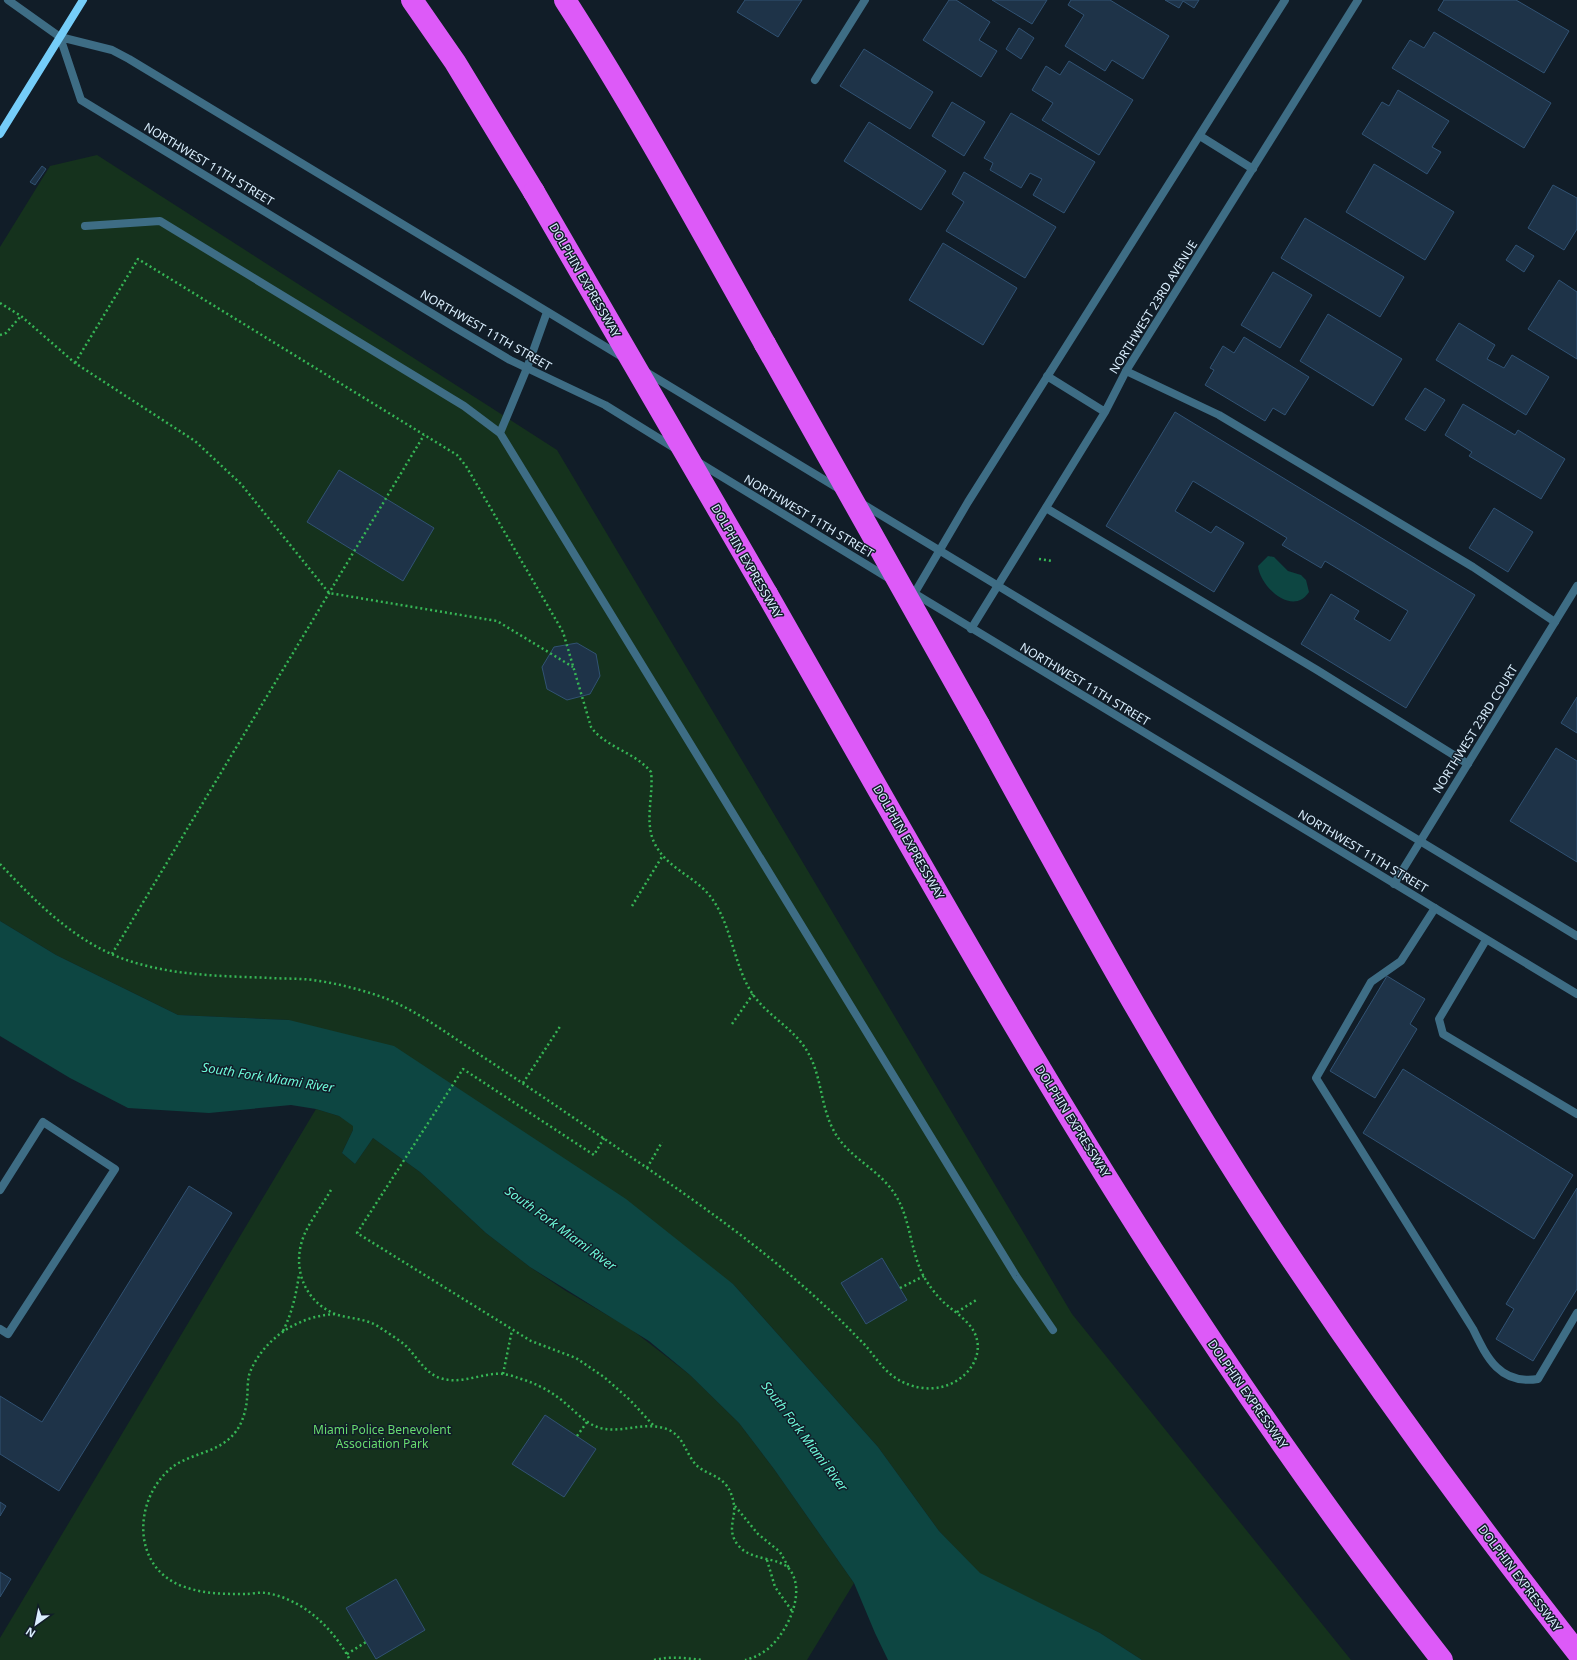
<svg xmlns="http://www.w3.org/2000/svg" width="1577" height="1660" viewBox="0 0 1577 1660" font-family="'Noto Sans',sans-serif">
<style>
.green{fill:#15321d}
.water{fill:#0d4642}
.building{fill:#1e3348;stroke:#315273}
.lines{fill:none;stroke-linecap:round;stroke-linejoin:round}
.path{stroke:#36b655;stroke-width:2.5;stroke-dasharray:2 3;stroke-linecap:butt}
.service{stroke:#3e6d85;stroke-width:8}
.minor{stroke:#3e6d85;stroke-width:8}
.tertiary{stroke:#3e6d85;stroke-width:8}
.secondary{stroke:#75cdf9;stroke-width:8}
.motorway{stroke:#dd5af8;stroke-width:22}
.motorway-bridge{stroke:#dd5af8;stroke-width:22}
.labels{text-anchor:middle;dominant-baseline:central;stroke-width:3;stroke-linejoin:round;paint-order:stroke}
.street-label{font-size:12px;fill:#daeefd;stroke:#111d28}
.park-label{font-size:12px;fill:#68dc6f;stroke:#111d28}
.water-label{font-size:13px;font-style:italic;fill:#6df9d9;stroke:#111d28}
</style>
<rect width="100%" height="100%" fill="#111d28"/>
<path class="green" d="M97,155l460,295 515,864 279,346h-209l-42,-27 -120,-59 -41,-43 -61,-84 -145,-163 -444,-264 -111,-5 -122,-60 -56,-34v-674l50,-81z
M316,1109l23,7 14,9v5l-11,23 13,11 18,-26 47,34 66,61 44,34 36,24 65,38 59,46 49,48 35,46 80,114 -47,77h-807v-22z"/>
<path class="water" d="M1268,556l6,1 14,14 13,4 5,5 3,12c-16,25 -49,-5 -51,-26z
M0,921l56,34 122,60 111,5 105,26 232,153 107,85 145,163 61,84 41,42 120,60 42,27h-254l-13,-27 -21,-50 -80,-114 -35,-46 -49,-48 -41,-34 -119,-74 -44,-34 -66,-61 -47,-34 -18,26 -13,-11 11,-23v-4l-14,-10 -23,-7 -25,-4 -82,8 -81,-5 -58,-30 -70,-42z"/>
<path class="building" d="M745,0h57l-24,37 -41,-25z
M949,0h7l34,22 -11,18 18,11 -16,26 -58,-37z
M992,0h55l-15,24z
M1071,0h39l59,36 -26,43 -31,-19 -7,11 -40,-25 19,-31 -16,-10z
M1165,0h34l-5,8 -11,-7 -4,7z
M1444,0h72l53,31 -25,42 -106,-63z
M1019,28l15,10 -13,21 -15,-10z
M1434,32l117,71 -27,45 -132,-80 18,-28 14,8z
M864,49l69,43 -23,37 -70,-43z
M1069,61l64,39 -34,55 -57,-35 11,-17 -21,-13 14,-24 14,9z
M1398,90l51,31 -17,26 9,5 -14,22 -65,-40 20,-32 7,4z
M952,102l33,20 -21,34 -32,-20z
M1011,113l84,49 -31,51 -31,-18 9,-16 -12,-6 -9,15 -31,-18 3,-7 -9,-5z
M869,122l77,49 -25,39 -77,-49z
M1374,164l80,48 -29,48 -79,-48z
M42,166l4,3 -11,16 -5,-3z
M964,172l92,55 -31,51 -79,-47 18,-29 -12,-8z
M1553,185l24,13v31l-13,21 -36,-22z
M1305,218l99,59 -24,40 -99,-59z
M943,243l74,45 -34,57 -74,-45z
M1516,245l18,11 -10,16 -18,-12z
M1273,272l39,23 -32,53 -39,-23z
M1559,280l18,12v67l-49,-30z
M1328,314l74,45 -29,47 -73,-45z
M1459,323l36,22 -8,14 17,9 8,-13 37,22 -23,38 -90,-55z
M1244,337l65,40 -24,38 -12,-7 -8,13 -60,-36 9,-15 -4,-2 13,-22 11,7z
M1425,388l20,12 -20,31 -20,-12z
M1463,404l52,31 3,-5 47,29 -24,40 -72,-43 3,-4 -27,-17z
M1175,412l300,183 -69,113 -105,-64 30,-50 28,17 -5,8 36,22 18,-30 -83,-50 -4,7 -39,-23 5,-7 -94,-57 -18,30 36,22 5,-7 28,17 -30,49 -108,-66z
M339,470l95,58 -31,53 -96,-59z
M1494,508l39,24 -25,40 -39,-24z
M577,643l19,11 4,22 -10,18 -23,6 -20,-11 -5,-22 12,-20z
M1577,697v36l-16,-10z
M1556,748l21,13v101l-67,-41z
M1387,976l38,23 -15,25 7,5 -42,69 -45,-27z
M1403,1069l170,106 -39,64 -171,-106z
M189,1186l43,27 -173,278 -59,-37v-58l42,26z
M1577,1188v101l-44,72 -37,-22 18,-30 -8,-5z
M882,1258l25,42 -41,24 -25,-41z
M545,1415l51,34 -32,48 -52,-33z
M0,1502l6,4 -6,10z
M0,1572l11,7 -11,18z
M396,1579l29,51 -49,29 -30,-51z"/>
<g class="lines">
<path class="path" d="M0,303l21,13 54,47 120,78 46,43 88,109 168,28 76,46
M0,335l6,-2 15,-17
M1039,559l13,2
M0,864c34,36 70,73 116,92 49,20 105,20 156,22 16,1 32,0 47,3 21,3 43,9 63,16 32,12 60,33 89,52 52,34 103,69 154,104 71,48 138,95 200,153 14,12 27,26 40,39 12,14 22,31 40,38 10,5 25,7 36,4 21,-4 41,-25 36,-47 -3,-15 -18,-25 -29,-34 -10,-8 -18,-19 -24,-29 -15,-28 -13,-62 -32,-87 -17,-23 -45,-34 -58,-59 -14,-25 -12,-56 -27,-80 -14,-24 -42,-36 -57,-61 -17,-29 -19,-67 -40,-94 -15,-19 -42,-28 -54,-50 -13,-22 -2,-50 -5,-74 -16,-20 -46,-25 -60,-45l-28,-95 -97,-166 -9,-11 -319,-196 -63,104
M632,906l31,-51
M112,954l312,-519
M732,1024l21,-30
M523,1083l38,-58
M604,1138l-10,17 -131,-86 -106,164 174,108 45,17 28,19 26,23 23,25
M647,1168l15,-26
M331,1190c-8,14 -19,28 -26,43 -14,31 -3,67 30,81 14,5 31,4 44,13 9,6 19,12 27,19 11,11 19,27 34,32 18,6 35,-2 54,-4 8,-1 17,1 24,4 14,4 27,10 38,18 15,10 27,27 44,32 24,6 48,-9 71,3 12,7 14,19 22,30 11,17 36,10 41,44 2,13 -8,25 4,40 13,17 42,11 52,25 16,22 -2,60 -19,76 -7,7 -17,12 -26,14
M900,1288l24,-12
M957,1312l21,-13
M335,1314c-36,2 -70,23 -85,58 -3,8 -2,19 -3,27 -1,13 -6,29 -16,38 -17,17 -44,17 -61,32 -37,32 -38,98 12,117 21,8 41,8 63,8 6,0 14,-2 21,-1 37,6 67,35 84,67
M283,1331c9,-18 13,-36 16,-56
M503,1374l9,-44
M577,1436l10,-14
M735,1506l23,28 22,18 9,16
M767,1560l8,27 17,24
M347,1654l19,-12
M654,1660c16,-4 32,-2 48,0"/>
<path class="service" d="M85,226l75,-5 304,185 36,27 516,843 37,54
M1126,371l93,44 254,152 82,55
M500,433l27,-65 20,-56
M1046,508l271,162 151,94
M1435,908l-34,53 -30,21 -55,96 157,251c14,29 27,56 65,50l39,-66
M1486,940l-47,79 4,15 134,80
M0,1190l43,-68 72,47 -107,165 -8,-5"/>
<path class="minor" d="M815,80l50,-80
M1200,136l53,33
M1047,376l58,36
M914,594l54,-92 317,-502
M971,629l134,-217 21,-41 232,-371
M1394,884l183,-298"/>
<path class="tertiary" d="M8,0l52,37 52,13 17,9 495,299
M60,37l21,63 375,228 54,32 95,45 71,44
M646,372l195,118
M698,462l192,117
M861,503l716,433
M912,592l665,402"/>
<path class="secondary" d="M0,134l83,-134"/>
<path class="motorway" d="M412,0l43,62 79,130
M565,0c72,112 135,228 200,344
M767,594c126,221 249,443 386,657 90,140 186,278 289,409
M979,725c94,172 188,345 296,509 95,144 196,283 302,418"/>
<path class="motorway-bridge" d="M534,192l233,402
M765,344l214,381"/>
</g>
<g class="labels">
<g class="street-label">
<text transform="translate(209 164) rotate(31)">NORTHWEST 11TH STREET</text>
<text transform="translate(585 280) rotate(60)">DOLPHIN EXPRESSWAY</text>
<text transform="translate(1153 307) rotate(-58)">NORTHWEST 23RD AVENUE</text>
<text transform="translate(486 330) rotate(30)">NORTHWEST 11TH STREET</text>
<text transform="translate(809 516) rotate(31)">NORTHWEST 11TH STREET</text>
<text transform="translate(747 561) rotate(60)">DOLPHIN EXPRESSWAY</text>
<text transform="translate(1085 684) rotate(31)">NORTHWEST 11TH STREET</text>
<text transform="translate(1475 729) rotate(-58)">NORTHWEST 23RD COURT</text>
<text transform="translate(909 842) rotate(60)">DOLPHIN EXPRESSWAY</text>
<text transform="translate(1363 851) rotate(31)">NORTHWEST 11TH STREET</text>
<text transform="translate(1073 1121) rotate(58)">DOLPHIN EXPRESSWAY</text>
<text transform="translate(1248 1394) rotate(55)">DOLPHIN EXPRESSWAY</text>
<text transform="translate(1520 1578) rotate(53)">DOLPHIN EXPRESSWAY</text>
</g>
<g class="park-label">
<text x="382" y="1429">Miami Police Benevolent<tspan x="382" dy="14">Association Park</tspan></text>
</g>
<g class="water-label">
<text transform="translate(268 1077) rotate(9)">South Fork Miami River</text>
<text transform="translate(561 1228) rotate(36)">South Fork Miami River</text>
<text transform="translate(805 1436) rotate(53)">South Fork Miami River</text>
</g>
</g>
<g transform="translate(36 1624) rotate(213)" stroke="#111d28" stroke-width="3" paint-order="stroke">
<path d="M0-3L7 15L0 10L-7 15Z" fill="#daeefd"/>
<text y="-6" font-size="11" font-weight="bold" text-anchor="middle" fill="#daeefd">N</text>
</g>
</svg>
